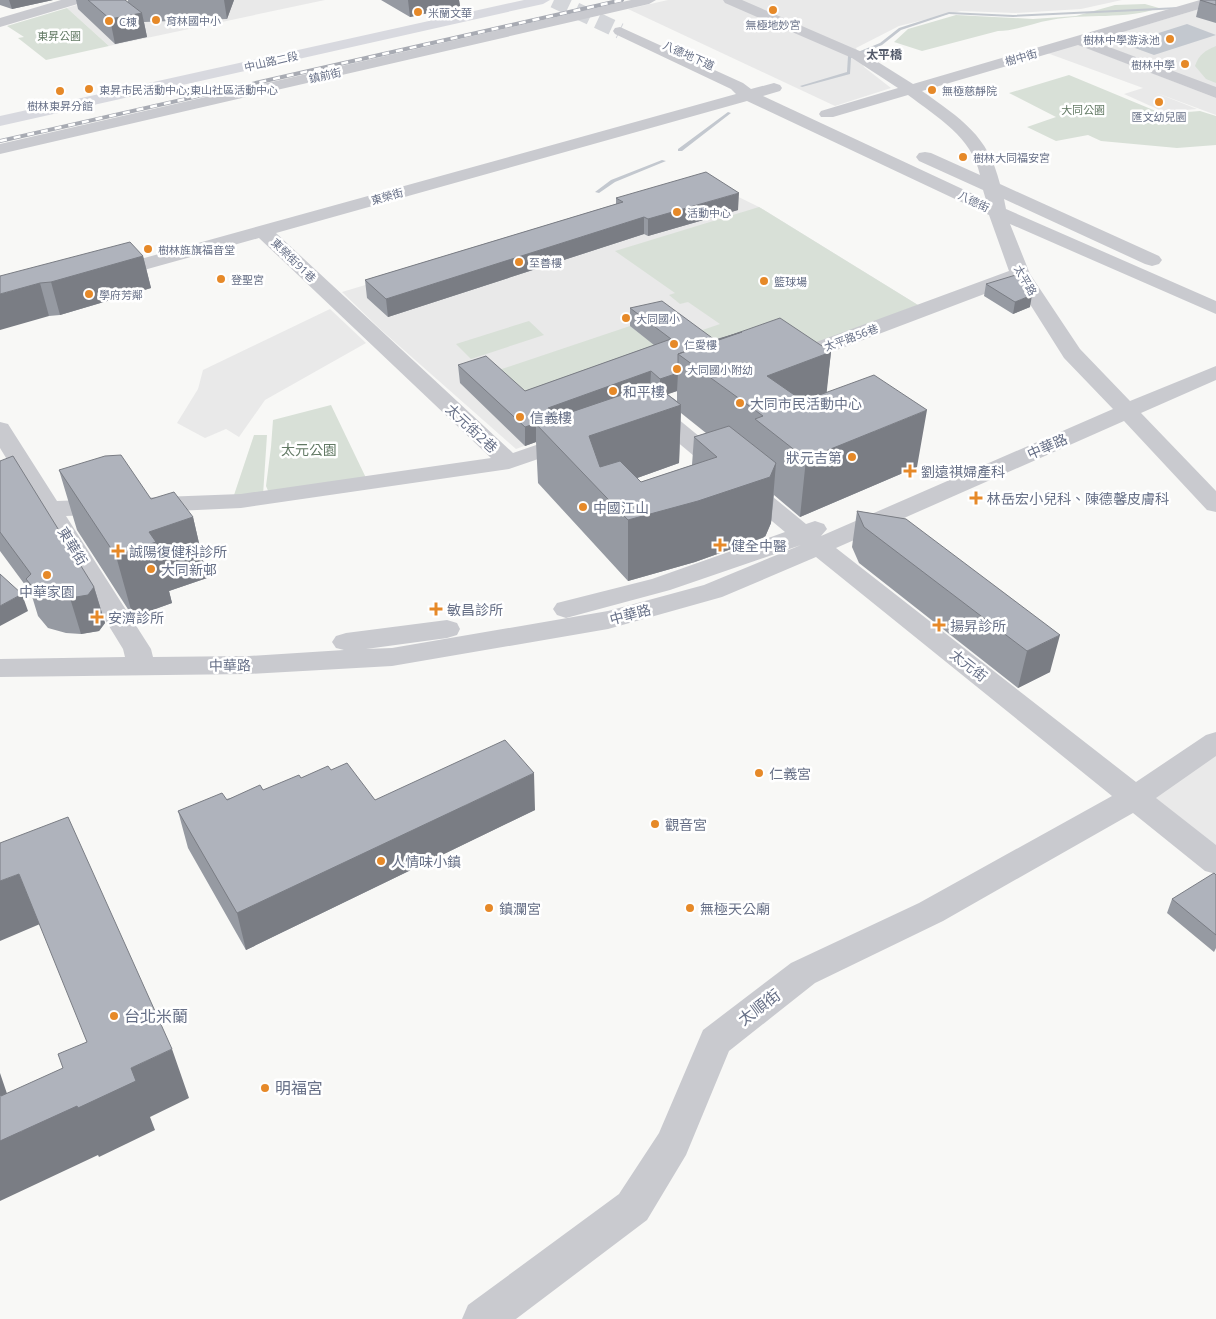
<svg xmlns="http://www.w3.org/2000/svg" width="1216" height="1319" viewBox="0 0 1216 1319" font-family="'Noto Sans','Noto Sans TC',sans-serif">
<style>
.built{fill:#e9e9e9}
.green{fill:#d8e0d7}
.water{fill:#c3c8cf}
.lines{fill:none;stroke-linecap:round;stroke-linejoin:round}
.stream{fill:#c3c8cf;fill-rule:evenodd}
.minor-tunnel{stroke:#d4d6da;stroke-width:16;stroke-dasharray:16 8;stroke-linecap:butt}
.minor{fill:#c9cacf;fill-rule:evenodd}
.major{fill:#d8d9df;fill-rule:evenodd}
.rail-casing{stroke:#a8abb3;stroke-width:4}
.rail{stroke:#fff;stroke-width:2.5;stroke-dasharray:7;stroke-linecap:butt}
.wall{fill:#969aa2;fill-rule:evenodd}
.shaded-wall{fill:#7a7d84}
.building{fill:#afb3bc;stroke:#7a7d84}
.poi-dot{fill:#e68928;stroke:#fff;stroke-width:2}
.labels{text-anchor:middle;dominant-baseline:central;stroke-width:5;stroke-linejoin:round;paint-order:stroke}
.far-poi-label{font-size:11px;fill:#677087;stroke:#fff;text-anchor:start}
.far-park-label{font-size:11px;fill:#627964;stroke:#fff}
.far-street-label{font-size:11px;fill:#677087;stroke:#fff}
.far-neighbourhood-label{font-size:12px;font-weight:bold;fill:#555c6c;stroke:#fff}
.poi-label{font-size:14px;fill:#677087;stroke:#fff;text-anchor:start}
.street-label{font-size:14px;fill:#677087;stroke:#fff}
.park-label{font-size:14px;fill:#627964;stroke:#fff}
.near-street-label{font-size:16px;fill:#677087;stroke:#fff}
.near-poi-label{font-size:16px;fill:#677087;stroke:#fff;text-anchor:start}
</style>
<rect width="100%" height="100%" fill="#f8f8f6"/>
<path class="built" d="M92,0h233l-216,46 -42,-38z
M668,0h454l-41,9 -66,4 -54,-2 -62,15 -43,22 8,19 27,21 -56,18 -207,-97z
M1216,4v84l-124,-47z
M1077,44l139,54v17l-62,-23 43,17 -33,3 -40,-18 19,-6 -96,-35z
M708,182l51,25 159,98 -148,56 -123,40 -131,48 -136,-120 -38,-37z
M330,309l36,34 -101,57 -26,37 -13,-8 -21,9 -28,-15 21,-34 5,-19z
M1216,750v100l-69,-52z"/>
<path class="green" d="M1145,4l14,4c-34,12 -72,5 -108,12 -19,3 -34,11 -53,11l-76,20 -28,-9 14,-13 48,-14 77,4 43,-3 39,-11z
M67,8l42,38 -63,14 -28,-22 6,-1 -17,-11z
M1216,46v37l-10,-4 -11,-13c4,-12 10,-15 21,-20z
M1069,75l94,39 37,-3 16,5v29l-39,3 -76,-7 -13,-6 -32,6 -29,-14 29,-10 -47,-24z
M759,207l159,98 -146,55 -66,-8 -21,-16 35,-12 -32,-22 -8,2 -11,-9 6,-2 -60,-42z
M529,321l15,14 -73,24 -15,-15z
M630,326l40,31 -144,52 -39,-35z
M331,405l36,75 -98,13 -3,-7 5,-39 2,-27z
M254,435h13l-4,60h-29z"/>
<path class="water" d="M1187,24l29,11 -62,20 -30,-11z"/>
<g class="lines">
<path class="stream" d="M1179,7l1,2 -167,8 -64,-3 -48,16 -19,15 -31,13 -1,16 -48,13 -2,-1 47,-14 1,-16 32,-13 19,-15 50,-16 64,3z
M728,112l3,1 -49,38h-4v-2z
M662,160l4,1 -51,21 -16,11 -4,-1 16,-12z"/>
<path class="minor-tunnel" d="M554,0l66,31"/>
<path class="minor" d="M61,0h22l-2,3 -81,24v-9z
M631,0h25l-7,4 -649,150v-10z
M723,0h19l120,52 51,32 287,-84h16v4l-123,37 123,46v11l-138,-53 -156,46c39,28 66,44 78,93l159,72 3,4 -3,4 -7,2 -7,-2 -141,-65 2,10 210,92v13l-206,-90 20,50 50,75 50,52 86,-35v14l-75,33 75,78v21l-9,-2 -83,-89 -288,127 300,234 70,-47 10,-3v24l-60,42 60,47v29l-11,-3 -72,-58 -190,108 -128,62 -86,68 -43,104 -39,65 -131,99h-54l6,-14 151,-111 40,-61 44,-103 88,-67 128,-60 193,-107 -296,-239 -94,40 -114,32 -216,37 -143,8 -249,3v-18l125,-2 -2,-8 -123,-201v-26l8,2 49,77 184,-7 250,-36 -232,-220 -151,42 -7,-2 -3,-4 3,-4 635,-176 -5,-5 -116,-55 -2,-3 2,-3 5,-1 123,56 8,6 23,-6 6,2 2,3 -2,3 -17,5 223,104 -3,-10 -64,-29 -3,-4 3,-4 6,-1 6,1 49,22c-8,-38 -43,-58 -72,-80l-75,22h-12l-2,-3 2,-3 77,-23 -46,-30 -127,-55zM747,101l242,114 20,56 -228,84 -3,5 3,5 8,1 8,-1 219,-83 48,76 49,51 -292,127 6,-7 -3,-5 -9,-3 -9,3 -145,-119 -8,-2 -8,2 -3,5 3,5 140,117 -133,47 -95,24 -4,6 4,6 9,3 104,-28 131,-45 -97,40 -96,26 -216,37 -26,1 81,-11 10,-3 3,-6 -3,-6 -10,-3 -101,13 -10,3 -4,6 4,6 8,2 -95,6 -96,1 -2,-8 -85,-133 175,-8 268,-39 70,-24 4,-5 -4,-5 -8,-2 -58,20 -237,-220z"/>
<path class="major" d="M524,0h26l-7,4 -543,122v-10z"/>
<defs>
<path id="rail" d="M0,141l622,-141"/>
</defs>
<use href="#rail" class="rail-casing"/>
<use href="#rail" class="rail"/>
</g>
<path class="wall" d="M0,0h53l-41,9 -12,-4z
M76,0h49l3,2v-2h106l-7,19 -83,3 3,15 -32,7 -37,-35z
M381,0h78l1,6 -50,11z
M1200,0h16v23l-20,-6z
M616,198l122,12 -90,26 -4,-2 -256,83 -21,-19 -2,-18 251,-76z
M143,256l8,32 -91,27 -11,1 -49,-40z
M986,284l44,23 -17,7 -29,-18z
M630,308l85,32 116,12 -5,41 91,74 -117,50 -26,-22 -3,28 -6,14 -70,25 -67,19 -90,-98 -2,-41 -11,4 -65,-63 -2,-18 67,26 129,-46 -24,-19zM677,391v10l-10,-7zM681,413l25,20 -12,4 -2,28 -51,17 -4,-4 42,-15z
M0,461l94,126 11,36 -6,8 -18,3 -15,-1 -18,-5 -10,-12 -7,-23 -31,-42z
M59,470l92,29 42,18 14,61 -38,13 3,12 -39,14 -56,-87z
M857,511l49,8 144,153 -32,16 -159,-125 -7,-16z
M331,770l44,30 160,10 -289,140 -58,-102 -10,-37 85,-21 38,-12z
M1216,875v73l-2,4 -47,-39 5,-14z"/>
<path class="shaded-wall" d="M9,0h44l-41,9z
M224,0h10l-7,19z
M408,0h51l1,6 -50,11z
M142,13l5,24 -32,7 -5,-25z
M739,193l-1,17 -90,26v-17z
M644,217v17l-256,83 -2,-18z
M143,256l8,32 -91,27 -9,-33z
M40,283l9,33 -49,14v-36z
M1032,295l-2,12 -17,7 2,-12z
M831,352l-6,56 -57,21 -1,-53z
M651,371l-1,19 -114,34v18l-11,4v-19l23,-19z
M678,373l-1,18 -17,6v-18z
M681,405l-2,58 -78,28 -12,-55z
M927,410l-10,57 -117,50 6,-58z
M776,463l-5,60 -6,14 -70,25 -67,19v-61z
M193,517l14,61 -38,13 3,12 -39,14 -17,-61 33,-24z
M94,587l11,36 -6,8 -18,3 -11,-36z
M22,594l6,17 -28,15v-20z
M1060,635l-10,37 -32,16 9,-37z
M534,773l1,37 -289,140 -9,-37z
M19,874l21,50 -40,17v-60z
M172,1049l17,49 -39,19 5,13 -56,27 -1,-2 -98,46v-128l20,59 111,-64z"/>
<path class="building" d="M88,0h37l17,13 -32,6z
M1200,0h16v5z
M706,172l33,21 -91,26 -4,-2 -258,82 -21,-19 258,-78 -7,-4z
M130,242l13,14 -92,26 -11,1 -40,11v-18z
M1019,274l13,21 -17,7 -29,-18z
M662,301l53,39 27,-8 -64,22v19l-18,6 -9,-8 -103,37 10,8 -33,11 -67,-62 28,-9 39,35 146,-52 -41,-31z
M780,318l51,34 -64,24 36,25 71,-26 53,35 -121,49 -51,-40 8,-3 -85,-62z
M654,384l27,21 -92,31 11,31 20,-6 21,21 76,-25 -23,-20 35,-11 47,37 -6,14 -72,24 -70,19 -92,-96z
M121,455l30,44 23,-7 19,25 -44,15 7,10 -40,14 -57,-86 46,-14z
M13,456l81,131 -6,8 -18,3 -16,-1 -18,-6 -10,-12 5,-5 -31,-42v-71z
M857,511l49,8 154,116 -33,16 -163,-124z
M0,574l22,20 -22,12z
M505,740l29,33 -297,140 -59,-102 44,-18 5,7 33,-15 3,5 36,-15 2,3 27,-12 3,4 16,-7 28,37z
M68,817l104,232 -41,19 5,13 -58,27 -1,-2 -77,35v-47l1,2 62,-28 -5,-14 29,-12 -68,-168 -19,7v-38z
M1214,873l2,2v60l-44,-36z"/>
<g class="poi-dot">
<circle cx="773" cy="10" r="5"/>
<circle cx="418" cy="12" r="5"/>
<circle cx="156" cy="20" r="5"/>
<circle cx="109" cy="21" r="5"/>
<circle cx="1170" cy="39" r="5"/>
<circle cx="1185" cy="64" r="5"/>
<circle cx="89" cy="89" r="5"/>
<circle cx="932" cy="90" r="5"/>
<circle cx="60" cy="91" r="5"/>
<circle cx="1159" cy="102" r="5"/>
<circle cx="963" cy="157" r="5"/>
<circle cx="677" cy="212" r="5"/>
<circle cx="148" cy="249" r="5"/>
<circle cx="519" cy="262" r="5"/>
<circle cx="221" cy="279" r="5"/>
<circle cx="764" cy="281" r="5"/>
<circle cx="89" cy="294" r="5"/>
<circle cx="626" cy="318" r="5"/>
<circle cx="674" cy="344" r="5"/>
<circle cx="677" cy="369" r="5"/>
<circle cx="613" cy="391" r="5"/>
<circle cx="740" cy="403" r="5"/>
<circle cx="520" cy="417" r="5"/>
<circle cx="852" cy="457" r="5"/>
<path d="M907.5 463.5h5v5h5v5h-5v5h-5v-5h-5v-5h5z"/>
<path d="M973.5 490.5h5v5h5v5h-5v5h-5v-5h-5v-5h5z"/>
<circle cx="583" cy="507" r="5"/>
<path d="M717.5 537.5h5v5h5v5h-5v5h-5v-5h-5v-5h5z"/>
<path d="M115.5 543.5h5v5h5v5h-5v5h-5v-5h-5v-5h5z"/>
<circle cx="151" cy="569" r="5"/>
<circle cx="47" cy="575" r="5"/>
<path d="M433.5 601.5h5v5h5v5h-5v5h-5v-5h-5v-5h5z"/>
<path d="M94.5 609.5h5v5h5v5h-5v5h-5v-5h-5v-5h5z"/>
<path d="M936.5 617.5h5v5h5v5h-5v5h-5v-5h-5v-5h5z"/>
<circle cx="759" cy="773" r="5"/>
<circle cx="655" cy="824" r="5"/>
<circle cx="381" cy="861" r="5"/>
<circle cx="489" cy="908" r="5"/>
<circle cx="690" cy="908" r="5"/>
<circle cx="114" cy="1016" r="5"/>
<circle cx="265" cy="1088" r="5"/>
</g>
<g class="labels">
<g class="far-poi-label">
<text x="428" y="12">米蘭文華</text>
<text x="166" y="20">育林國中小</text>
<text x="119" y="21">C棟</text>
<text x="773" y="24" text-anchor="middle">無極地妙宮</text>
<text x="1160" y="39" text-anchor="end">樹林中學游泳池</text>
<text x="1175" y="64" text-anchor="end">樹林中學</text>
<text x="99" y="89">東昇市民活動中心;東山社區活動中心</text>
<text x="942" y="90">無極慈靜院</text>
<text x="60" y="105" text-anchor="middle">樹林東昇分館</text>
<text x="1159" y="116" text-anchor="middle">匯文幼兒園</text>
<text x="973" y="157">樹林大同福安宮</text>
<text x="687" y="212">活動中心</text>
<text x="158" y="249">樹林旌旗福音堂</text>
<text x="529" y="262">至善樓</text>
<text x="231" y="279">登聖宮</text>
<text x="774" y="281">籃球場</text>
<text x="99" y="294">學府芳鄰</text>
<text x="636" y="318">大同國小</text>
<text x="684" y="344">仁愛樓</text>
<text x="687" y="369">大同國小附幼</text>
</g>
<g class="far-park-label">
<text x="59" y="35">東昇公園</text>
<text x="1083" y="109">大同公園</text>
</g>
<g class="far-street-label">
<text transform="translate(689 55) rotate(24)">八德地下道</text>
<text transform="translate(1021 57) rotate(-16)">樹中街</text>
<text transform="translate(271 61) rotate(-13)">中山路二段</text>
<text transform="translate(325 75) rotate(-13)">鎮前街</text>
<text transform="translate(387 196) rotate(-16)">東榮街</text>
<text transform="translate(974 201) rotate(25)">八德街</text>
<text transform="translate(294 260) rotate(44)">東榮街91巷</text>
<text transform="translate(1026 280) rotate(60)">太平路</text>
<text transform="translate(851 337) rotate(-20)">太平路56巷</text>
</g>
<g class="far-neighbourhood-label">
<text x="884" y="54">太平橋</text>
</g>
<g class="poi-label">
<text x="623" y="391">和平樓</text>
<text x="750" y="403">大同市民活動中心</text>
<text x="530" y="417">信義樓</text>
<text x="842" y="457" text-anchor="end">狀元吉第</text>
<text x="921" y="471">劉遠祺婦產科</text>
<text x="987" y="498">林岳宏小兒科、陳德馨皮膚科</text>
<text x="593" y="507">中國江山</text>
<text x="731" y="545">健全中醫</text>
<text x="129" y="551">誠陽復健科診所</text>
<text x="161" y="569">大同新邨</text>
<text x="47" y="591" text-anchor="middle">中華家園</text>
<text x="447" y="609">敏昌診所</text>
<text x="108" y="617">安濟診所</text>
<text x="950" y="625">揚昇診所</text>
<text x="769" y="773">仁義宮</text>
<text x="665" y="824">觀音宮</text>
<text x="391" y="861">人情味小鎮</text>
<text x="499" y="908">鎮瀾宮</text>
<text x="700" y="908">無極天公廟</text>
</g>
<g class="street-label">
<text transform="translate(472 428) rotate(43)">太元街2巷</text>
<text transform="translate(1047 446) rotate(-24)">中華路</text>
<text transform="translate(73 546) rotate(58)">東華街</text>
<text transform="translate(630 614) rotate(-15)">中華路</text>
<text transform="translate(230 665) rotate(-1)">中華路</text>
<text transform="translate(969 665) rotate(38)">太元街</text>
</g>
<g class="park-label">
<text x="309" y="449">太元公園</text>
</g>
<g class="near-street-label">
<text transform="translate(759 1007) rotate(-37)">太順街</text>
</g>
<g class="near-poi-label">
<text x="124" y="1016">台北米蘭</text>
<text x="275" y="1088">明福宮</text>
</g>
</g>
</svg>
